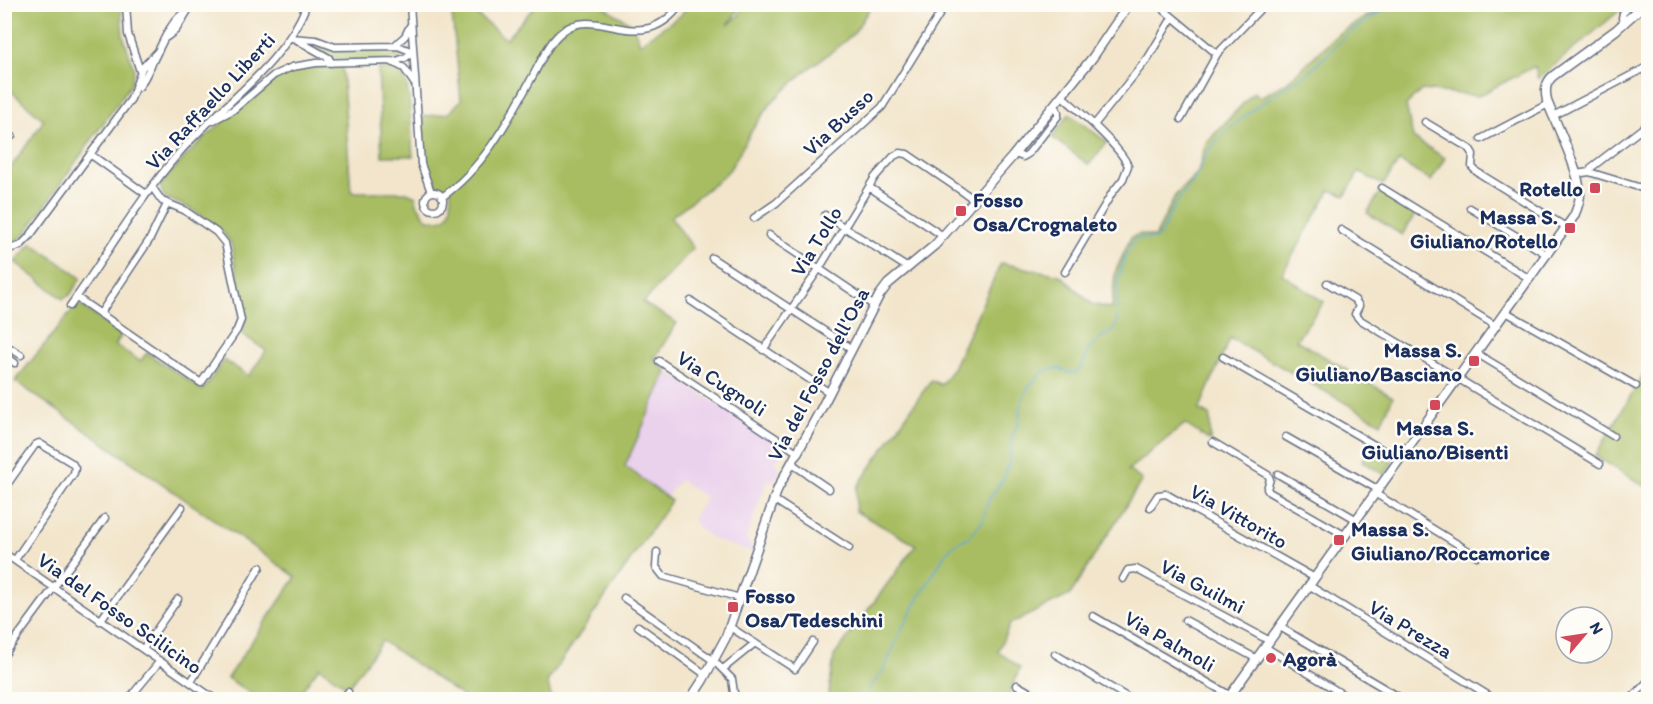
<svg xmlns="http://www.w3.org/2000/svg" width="1653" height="704" viewBox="0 0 1653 704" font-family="Itim,sans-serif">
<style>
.built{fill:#ead1ec}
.green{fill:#a8bd62;stroke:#627660;stroke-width:1.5}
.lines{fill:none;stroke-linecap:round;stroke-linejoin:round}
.stream{stroke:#5aa5d2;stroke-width:1.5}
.minor-casing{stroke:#666f84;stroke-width:9}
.tertiary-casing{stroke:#666f84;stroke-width:11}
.minor{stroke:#fff;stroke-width:6}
.tertiary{stroke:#fff;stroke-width:8}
.poi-dot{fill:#d1495b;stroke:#fdfcf7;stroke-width:2}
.labels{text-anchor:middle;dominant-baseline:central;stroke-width:5;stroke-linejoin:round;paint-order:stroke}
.street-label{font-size:21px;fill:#1b2f5e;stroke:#fdfcf7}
.poi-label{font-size:21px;font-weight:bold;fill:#1b2f5e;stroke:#fdfcf7;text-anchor:start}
</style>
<rect width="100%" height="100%" fill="#fdfcf7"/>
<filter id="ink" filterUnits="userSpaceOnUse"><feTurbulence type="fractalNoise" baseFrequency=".0167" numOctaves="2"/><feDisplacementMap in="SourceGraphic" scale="12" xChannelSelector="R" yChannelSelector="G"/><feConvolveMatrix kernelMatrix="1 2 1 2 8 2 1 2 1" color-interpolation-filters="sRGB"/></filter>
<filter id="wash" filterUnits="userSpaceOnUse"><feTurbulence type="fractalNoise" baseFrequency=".008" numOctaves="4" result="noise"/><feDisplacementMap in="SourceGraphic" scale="24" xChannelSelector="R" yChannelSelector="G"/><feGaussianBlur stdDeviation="1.35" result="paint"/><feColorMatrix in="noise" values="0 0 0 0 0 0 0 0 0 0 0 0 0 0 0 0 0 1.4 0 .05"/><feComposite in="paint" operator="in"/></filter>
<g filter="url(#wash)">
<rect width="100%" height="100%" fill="#f2e5cb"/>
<path class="built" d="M667,372l118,75 -10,16 5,7 -6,11 -7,-1 -21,59 7,9 -1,4 -37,-12 -16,-11 -6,-11 13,-20 -26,-18 -14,17 -41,-31z"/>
<path class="green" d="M5,4l116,1 2,30 11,34 -3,15 -106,150c-6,6 -12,9 -20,9v-67l39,-56 -39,-34z
M451,5h14l41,34 30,-34h65l31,19 8,19 41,-28 7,-10h53l-13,20 11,-10 5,-10h128l-18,28 -16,14 -30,22 -35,32 -19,26 -24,42 -10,10 -49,38 22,31 -50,55 34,20 -23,36 13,13 -42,94 46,35 -124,181 5,17h-86l-84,-58 -34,46 -29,-20 -23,32h-37l-32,-21 69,-101 -281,-196 63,-78 43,33 -6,9 25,16 7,-8 56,37 21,-30 25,16 17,-25 -24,-17 4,-15 -15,-76 -9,-12 -31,-22 -27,-12 -4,-11c35,-45 77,-75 119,-111 20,-9 41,-8 63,-8l9,125h56l9,4v6l10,16c26,9 27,-12 24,-31 -32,6 -28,-50 -29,-70l28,-4 12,-13z
M1386,5h240l-88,74 -3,-13 -57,30 -56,-6 -16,15 7,33 32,20 -14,23 -32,-20 -16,24 -24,-13 -14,24 -15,-6 -48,84 42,28 -28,38 97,57 -12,26 -151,-85 -31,72 11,5v26l-25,-17 -57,46 14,10 -72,115 -60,29 -12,27 22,17 -13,31 -179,1 6,-44 82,-111 -61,-34 2,-24 74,-107 10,5 12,-17 48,-105 59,12 32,29 20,5 3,-36 16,-36 10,-3 14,3 20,-41 23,-24 8,-29 48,-51 6,5 26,-14 53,-50z
M318,46c29,12 62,-5 88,8l-7,5c-23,0 -65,8 -82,-11z
M378,68c12,0 23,2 28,15 5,11 5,58 7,73h-31z
M1069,114l38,28 -18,23 -37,-28z
M1381,191l35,22 -14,22 -35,-22z
M32,243l49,35 -11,17 -7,4 -48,-37z
M1648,367v121l-53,-32z
M1370,448l23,14 -8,13 -23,-14z"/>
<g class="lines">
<path class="stream" d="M867,700l2,-11 15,-20 20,-45 41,-70 8,-9 17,-9 12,-14 7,-23 14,-20 6,-15 3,-28 7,-13 1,-17 9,-20 15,-15 14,-3 13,5 6,-1 6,-6 5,-17 11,-10 15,-9 3,-7 1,-43 7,-23 8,-15 5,-4 16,1 5,-2 16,-33 16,-19 19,-36 14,-16 32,-26 54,-36 40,-39 43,-28"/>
</g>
</g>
<g filter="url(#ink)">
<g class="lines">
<defs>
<path id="minor" d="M126,4l2,30 12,37
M410,4l11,160 10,28
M1157,4l60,50
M1625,23l-3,-5 1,-5 9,-9
M167,37l9,-7 16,-26
M297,40l32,18 2,5
M394,46l11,-10 5,-10
M392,62l12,6 10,15
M139,87c12,-15 30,-70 46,-74
M1062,96c16,14 59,51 66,70l-5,13 -11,14 -47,79
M1553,116l92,-48
M1181,119l36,-65 48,-50
M212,121l21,-11 41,-35 18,-8 24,-4 80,-2 9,-3 8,-6 -15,-6 -63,1 -19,-7 -25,-2
M1425,122l45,27 3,5 -1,13 5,5 89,55
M1094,125l54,-67 24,-40
M4,131l8,5
M1481,139l67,-35
M90,154l56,40
M1015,154l8,3 5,-3 30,-38v-4l-3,-7
M1589,172l3,-5 56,-43
M1576,174l13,-2 59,18
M869,187l74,49
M1382,188l148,91
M425 201a9 9 0 1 1 18 0a9 9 0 1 1-18 0Z
M442,197c40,-28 65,-74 88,-116 10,-17 18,-39 33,-50 35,-27 78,28 118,-27
M1470,208l76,46
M825,215l83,53
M754,218l22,-15 106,-96 64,-103
M1341,230l155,96
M769,235l104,70
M4,250l16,-4 9,-9 102,-138 11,-31 17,-18
M712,258l140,91
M1327,283l28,17 4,6 -4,8 4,5 241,145
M76,297l125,86 36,-53 4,-10 -16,-77 -9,-11 -32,-22 -22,-9 -10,-14
M691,301l139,92
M70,306c37,-51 68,-106 109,-153 43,-50 104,-86 128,-149
M1506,312l130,74
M100,314l50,-75 17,-35
M4,344l17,11
M763,350l56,-81 56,-92 19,-21 6,-3 7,1 68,46
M1476,353l137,83
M4,355l11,8
M1223,357l177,103
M659,361l138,91
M1286,437l93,53
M1213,442l55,33 2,4 -3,10 2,3 77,44
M791,463l38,26
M1278,474l79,46
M4,489l31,-44 4,-2 33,20 3,5 -1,5 -59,87
M1376,494l101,62
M773,499l76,49
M1150,507l8,-12 8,-1 149,84
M657,552l-1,15 7,9 77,22
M4,553l212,147
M1123,579l5,-9 8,-1 134,72
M1310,586l186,114
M624,598l90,63 18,18 3,21
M1093,616l145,84
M1185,620l72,39
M100,621l82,-114
M638,626l68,49
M730,627l65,42 18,-27
M1280,627l124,73
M1265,647l87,53
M143,649l35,-50
M1055,654l77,46
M4,655l101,-137
M723,669l32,-26
M191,682l69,-115
M1017,685l26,15
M128,700l32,-39
M343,700l5,-8
M1630,700l18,-19"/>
<path id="tertiary" d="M690,700l13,-20 23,-43 52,-149 42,-77 59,-115 9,-12 47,-39 77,-88 81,-100 36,-53
M1227,700l347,-484c3,-7 6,-14 6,-22 0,-22 -24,-70 -33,-93 -2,-10 -2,-18 6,-25l63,-46 29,-26"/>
</defs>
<use href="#minor" class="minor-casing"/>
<use href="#tertiary" class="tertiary-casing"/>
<use href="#minor" class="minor"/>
<use href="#tertiary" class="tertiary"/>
</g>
</g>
<g class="poi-dot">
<rect x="1589" y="182" width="12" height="12" rx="3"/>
<rect x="955" y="205" width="12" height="12" rx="3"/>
<rect x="1564" y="222" width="12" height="12" rx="3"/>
<rect x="1468" y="355" width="12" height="12" rx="3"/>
<rect x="1429" y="399" width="12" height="12" rx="3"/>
<rect x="1333" y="534" width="12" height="12" rx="3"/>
<rect x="727" y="601" width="12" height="12" rx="3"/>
<circle cx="1271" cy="658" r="6"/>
</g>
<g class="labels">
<g class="street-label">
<text transform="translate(210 101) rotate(-47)">Via Raffaello Liberti</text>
<text transform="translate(838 122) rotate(-43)">Via Busso</text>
<text transform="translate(816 241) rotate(-58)">Via Tollo</text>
<text transform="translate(818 374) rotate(-62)">Via del Fosso dell'Osa</text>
<text transform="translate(722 383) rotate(33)">Via Cugnoli</text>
<text transform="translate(1239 516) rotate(30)">Via Vittorito</text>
<text transform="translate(1203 586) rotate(28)">Via Guilmi</text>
<text transform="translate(120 613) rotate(35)">Via del Fosso Scilicino</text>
<text transform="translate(1411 629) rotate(31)">Via Prezza</text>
<text transform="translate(1170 641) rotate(30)">Via Palmoli</text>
</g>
<g class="poi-label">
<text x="1583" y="188" text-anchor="end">Rotello</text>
<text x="973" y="199">Fosso<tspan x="973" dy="24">Osa/Crognaleto</tspan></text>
<text x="1558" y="216" text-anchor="end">Massa S.<tspan x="1558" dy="24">Giuliano/Rotello</tspan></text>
<text x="1462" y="349" text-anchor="end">Massa S.<tspan x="1462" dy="24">Giuliano/Basciano</tspan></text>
<text x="1435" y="427" text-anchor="middle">Massa S.<tspan x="1435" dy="24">Giuliano/Bisenti</tspan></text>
<text x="1351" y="528">Massa S.<tspan x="1351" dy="24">Giuliano/Roccamorice</tspan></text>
<text x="745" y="595">Fosso<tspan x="745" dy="24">Osa/Tedeschini</tspan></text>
<text x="1283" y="658">Agorà</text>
</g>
</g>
<rect width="1653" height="704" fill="none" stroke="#fdfcf7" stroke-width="24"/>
<g transform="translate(1584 635) rotate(61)"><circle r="28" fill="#fdfcf7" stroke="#a3aaba" stroke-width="1.5"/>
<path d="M0-4.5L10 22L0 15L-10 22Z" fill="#d1495b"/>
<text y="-9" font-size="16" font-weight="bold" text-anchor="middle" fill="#1b2f5e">N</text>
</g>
</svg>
